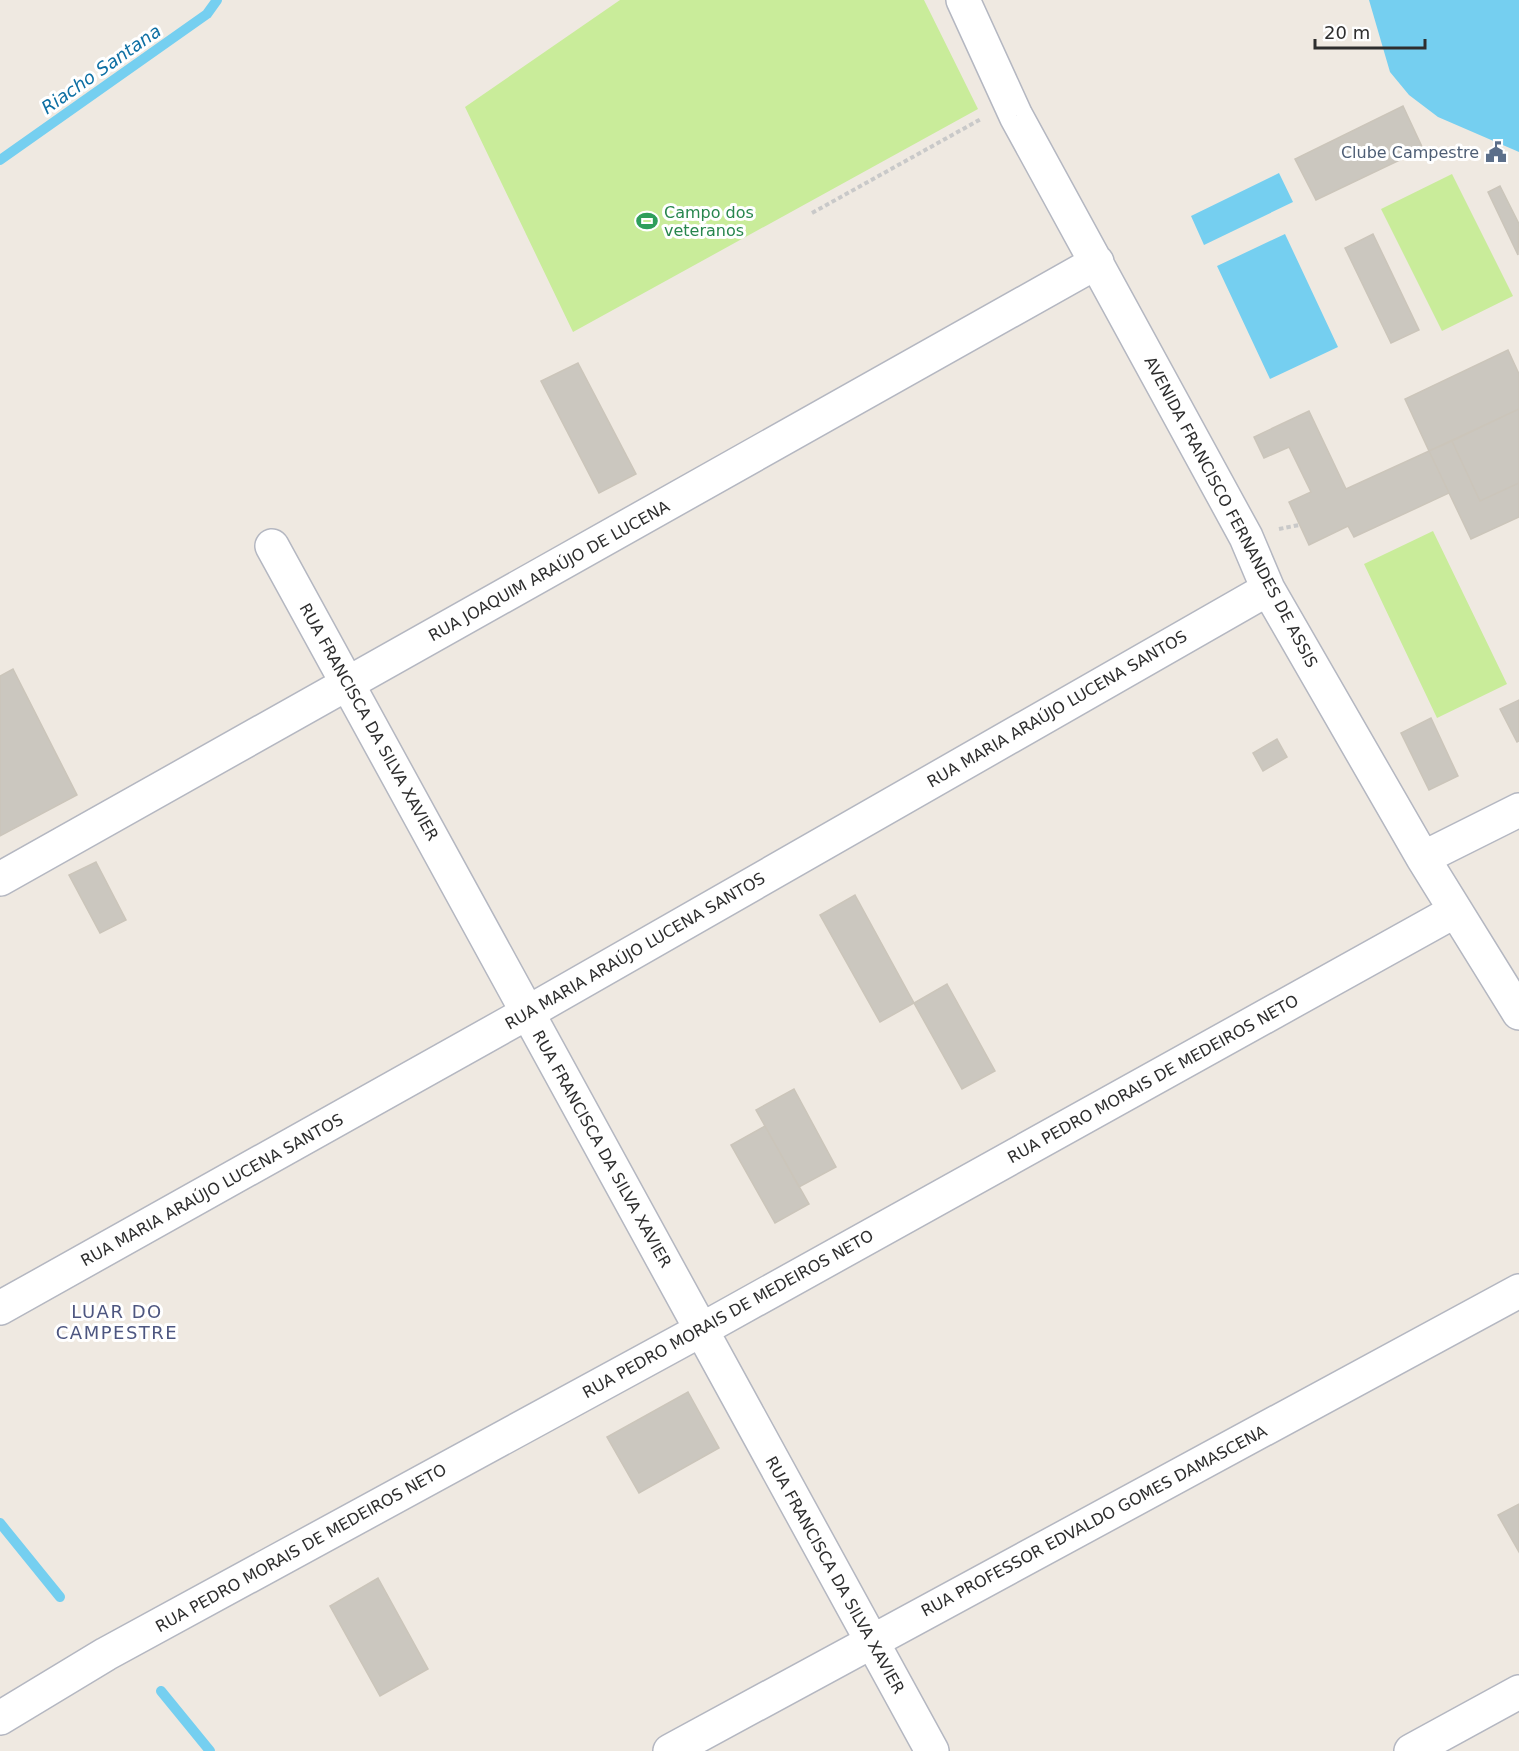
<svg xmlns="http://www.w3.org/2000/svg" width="1519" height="1751" viewBox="0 0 1519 1751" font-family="'DejaVu Sans',sans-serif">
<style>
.pitch{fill:#c9ec9a}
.water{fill:#75cff0}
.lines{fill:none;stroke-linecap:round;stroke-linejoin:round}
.stream{stroke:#75cff0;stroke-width:10}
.building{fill:#cbc7bf;stroke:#cbc5ba;stroke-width:1.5}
.minor-casing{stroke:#b4b7c1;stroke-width:36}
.path{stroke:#c9c9c9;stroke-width:4;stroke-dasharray:4.5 3;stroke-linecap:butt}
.minor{stroke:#fff;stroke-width:33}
.labels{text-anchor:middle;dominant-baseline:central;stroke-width:6;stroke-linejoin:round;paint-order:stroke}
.service-label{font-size:16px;fill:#4e5e75;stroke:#fff;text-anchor:end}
.leisure-label{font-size:16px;fill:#27864d;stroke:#fff;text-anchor:start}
.street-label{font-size:16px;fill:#2e2e2e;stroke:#fff}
.water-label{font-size:18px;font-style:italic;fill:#0d6fa3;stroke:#fff}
.neighbourhood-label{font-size:18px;letter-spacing:1.5px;fill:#4d5680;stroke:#fff}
</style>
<rect width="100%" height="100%" fill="#efe9e1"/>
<path class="pitch" d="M620,0h304l54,109 -405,223 -108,-225z
M1452,174l61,122 -71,35 -61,-122z
M1433,531l74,153 -70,34 -73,-154z"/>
<path class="water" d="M1369,0h150v152l-81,-35 -29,-22 -19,-23z
M1279,173l14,29 -89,43 -13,-29z
M1285,234l53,113 -68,32 -53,-113z"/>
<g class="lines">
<path class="stream" d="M0,160l207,-146 10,-14
M0,1523l60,74
M161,1691l49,60"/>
</g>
<path class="building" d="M1403,106l20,43 -107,51 -21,-41z
M1500,186l19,38 -1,31 -30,-63z
M1373,234l46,96 -28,13 -46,-95z
M1508,350l11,24v35l-90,42 -24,-52z
M578,363l58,111 -37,19 -58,-112z
M1519,409v74l-39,18 -28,-60z
M1309,411l37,78 83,-38 20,42 -95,44 -6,-11 -39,19 -20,-43 22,-10 -22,-45 -25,11 -10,-21z
M1452,441l28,60 39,-18v34l-48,22 -42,-88z
M13,669l64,126 -77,41v-160z
M1519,700v41l-2,1 -17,-33z
M1431,718l27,58 -29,14 -28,-57z
M1277,739l10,18 -24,14 -10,-18z
M96,862l30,58 -26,13 -31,-58z
M855,895l59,108 -34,19 -60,-107z
M947,984l48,87 -33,18 -48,-86z
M794,1089l42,78 -37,20 -43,-77z
M765,1126l44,78 -34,19 -44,-78z
M688,1392l31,56 -80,45 -32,-56z
M1519,1504v48l-21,-37z
M378,1578l50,91 -48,27 -50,-90z"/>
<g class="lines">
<defs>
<path id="minor" d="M963,0l53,116 230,421 22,52 155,269 96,155
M272,546l660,1205
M1423,858l96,-48
M0,879l1097,-617
M0,1308l527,-295 741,-424
M0,1718l106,-64 595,-324 754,-419
M670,1751l849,-460
M1411,1751l108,-59"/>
</defs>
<use href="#minor" class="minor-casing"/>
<path class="path" d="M812,213l169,-94
M1279,529l20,-4"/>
<use href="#minor" class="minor"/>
</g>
<defs>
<symbol id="civic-bare" viewBox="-9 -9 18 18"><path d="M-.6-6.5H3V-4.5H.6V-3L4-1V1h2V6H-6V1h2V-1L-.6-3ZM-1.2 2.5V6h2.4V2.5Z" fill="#5c6f8a" stroke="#fff" stroke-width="2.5" paint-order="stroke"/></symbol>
<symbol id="stadium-bare" viewBox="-9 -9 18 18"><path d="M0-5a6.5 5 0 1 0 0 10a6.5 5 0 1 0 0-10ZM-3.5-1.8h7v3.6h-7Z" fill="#2e9e5b" stroke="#fff" stroke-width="2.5" paint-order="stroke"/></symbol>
</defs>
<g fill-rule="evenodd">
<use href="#civic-bare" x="1481" y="137" width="30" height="30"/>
<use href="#stadium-bare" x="632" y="206" width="30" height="30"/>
</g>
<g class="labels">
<g class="service-label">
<text x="1479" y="152">Clube Campestre</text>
</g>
<g class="leisure-label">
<text x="664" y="212">Campo dos<tspan x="664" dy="18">veteranos</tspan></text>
</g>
<g class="street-label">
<text transform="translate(1231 512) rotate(62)">AVENIDA FRANCISCO FERNANDES DE ASSIS</text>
<text transform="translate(549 571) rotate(-29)">RUA JOAQUIM ARAÚJO DE LUCENA</text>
<text transform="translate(1057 709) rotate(-30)">RUA MARIA ARAÚJO LUCENA SANTOS</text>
<text transform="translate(369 722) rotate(61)">RUA FRANCISCA DA SILVA XAVIER</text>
<text transform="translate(635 951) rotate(-30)">RUA MARIA ARAÚJO LUCENA SANTOS</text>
<text transform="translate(1153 1079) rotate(-29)">RUA PEDRO MORAIS DE MEDEIROS NETO</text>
<text transform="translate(602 1149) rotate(61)">RUA FRANCISCA DA SILVA XAVIER</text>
<text transform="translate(212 1190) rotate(-29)">RUA MARIA ARAÚJO LUCENA SANTOS</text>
<text transform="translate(728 1314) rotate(-29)">RUA PEDRO MORAIS DE MEDEIROS NETO</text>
<text transform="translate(1094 1521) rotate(-28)">RUA PROFESSOR EDVALDO GOMES DAMASCENA</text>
<text transform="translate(301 1548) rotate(-29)">RUA PEDRO MORAIS DE MEDEIROS NETO</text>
<text transform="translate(835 1575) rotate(61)">RUA FRANCISCA DA SILVA XAVIER</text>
</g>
<g class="water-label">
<text transform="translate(101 69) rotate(-35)">Riacho Santana</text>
</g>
<g class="neighbourhood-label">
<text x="117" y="1311">LUAR DO<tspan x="117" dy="21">CAMPESTRE</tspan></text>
</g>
</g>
<path d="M1315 39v9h110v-9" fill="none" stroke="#2e2e2e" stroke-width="3"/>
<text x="1324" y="39" font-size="18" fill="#2e2e2e" stroke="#ffffff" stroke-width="4.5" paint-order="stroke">20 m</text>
</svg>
